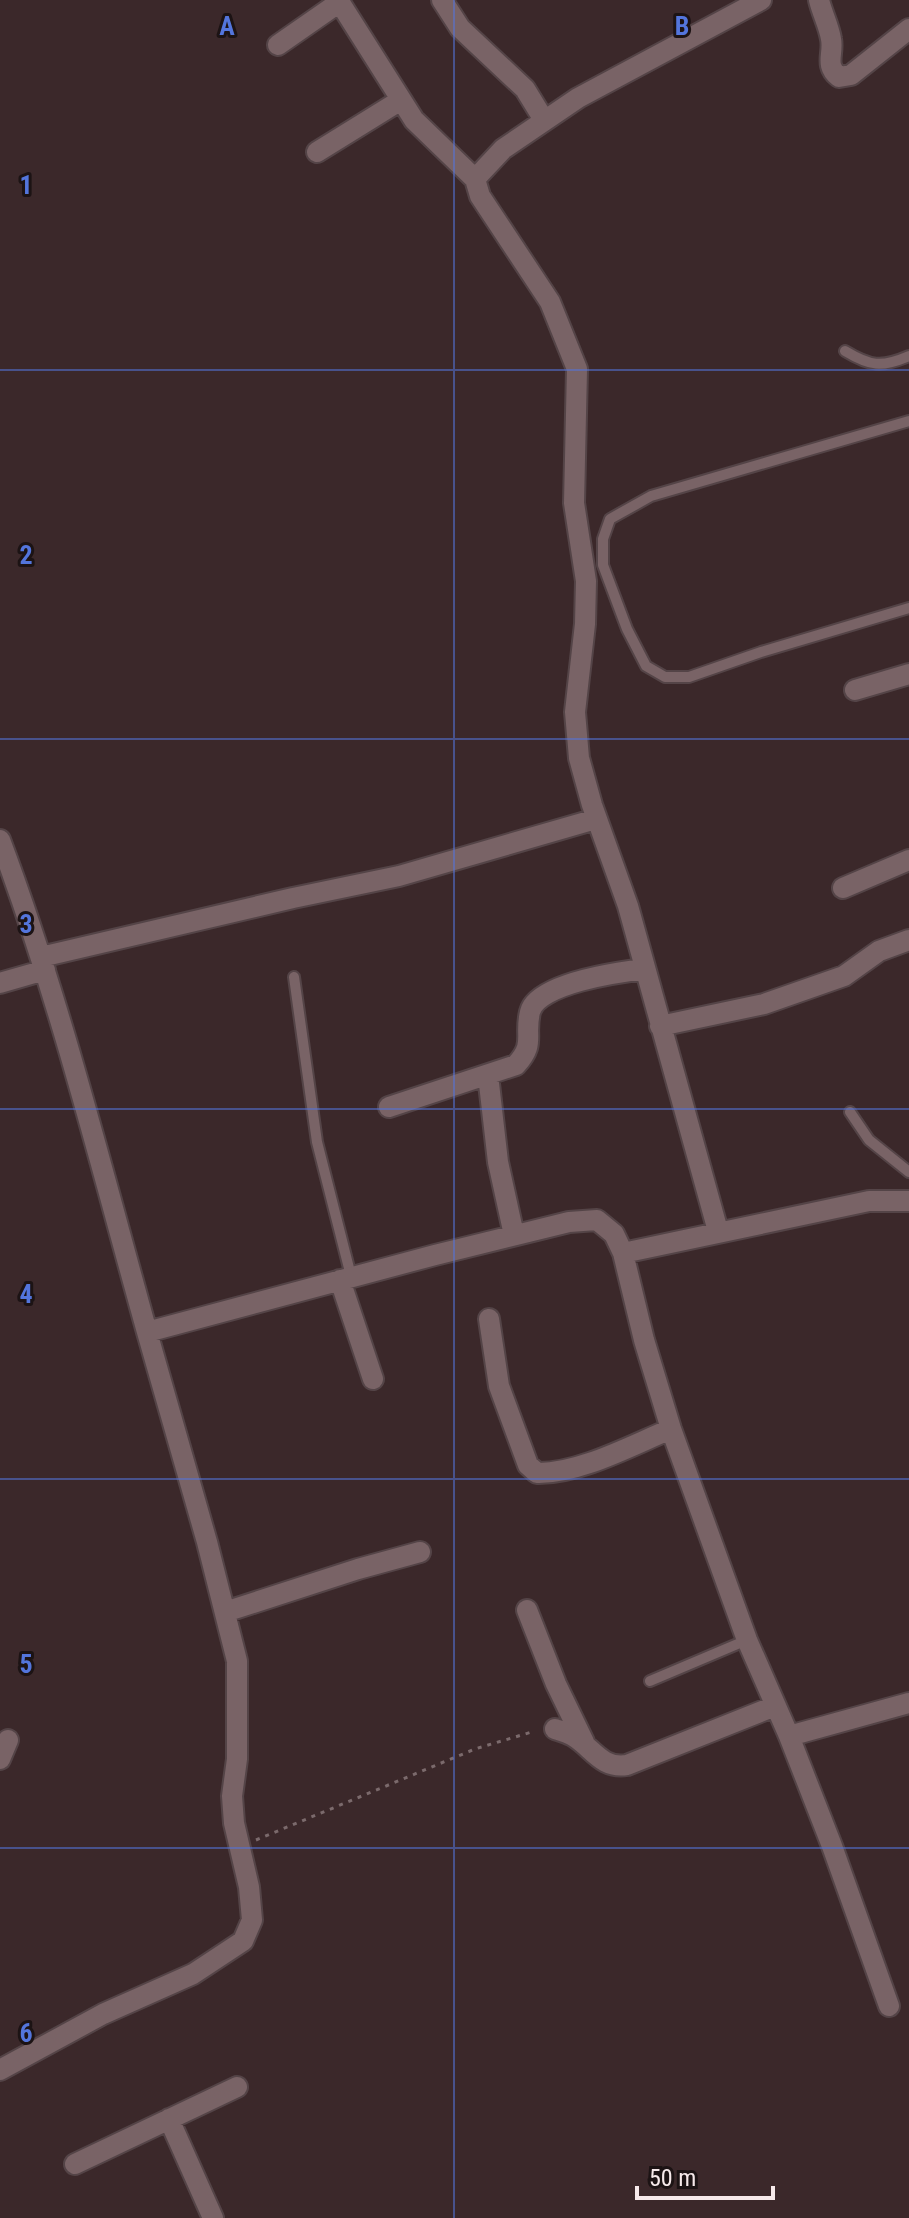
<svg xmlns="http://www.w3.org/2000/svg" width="909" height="2218" viewBox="0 0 909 2218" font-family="'Roboto Condensed',sans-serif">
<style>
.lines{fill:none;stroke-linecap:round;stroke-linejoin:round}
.lane-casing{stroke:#544447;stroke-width:14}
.street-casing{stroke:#544447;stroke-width:24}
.path{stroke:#7b6a6c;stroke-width:3;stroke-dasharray:4 6;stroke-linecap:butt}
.lane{stroke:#796366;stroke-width:10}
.street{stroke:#796366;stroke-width:20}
.grid{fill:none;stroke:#5375dc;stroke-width:2;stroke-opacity:0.55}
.grid-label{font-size:26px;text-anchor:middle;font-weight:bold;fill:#5375dc;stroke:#1c1314;stroke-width:6;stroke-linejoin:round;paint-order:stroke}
</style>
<rect width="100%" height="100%" fill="#3b282a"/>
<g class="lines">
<defs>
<path id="lane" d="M845,351c25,15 36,17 64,5
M909,421l-258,75 -41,23 -7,20v26l24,64 19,37 19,11h24l72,-25 148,-44
M294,977l23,165 34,134
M850,1112l19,28 40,32
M650,1681l97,-41"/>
<path id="street" d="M442,0l18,28 65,61 19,31
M819,0c3,13 10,26 12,39 3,15 -7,26 8,38l12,-2 58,-46
M278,45l56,-39h8l72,114 61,59 28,-30 75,-51 183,-98
M317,152l84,-52
M475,179l5,17 70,106 27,67 -3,134 12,78 -1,43 -10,88 4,46 13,47 36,101 90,325
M855,690l54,-16
M0,840c60,160 101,327 147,492l288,-77 134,-33 28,-2 17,14 9,19 21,87 27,89 76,211 42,96 120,-33
M843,888l66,-28
M41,957l252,-59 106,-22 197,-57
M0,983l45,-13
M660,1026l104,-22 80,-28 35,-25 30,-11
M488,1075l10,87 16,73
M389,1107l127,-42c20,-22 8,-28 14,-53 7,-29 90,-40 115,-43
M623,1253l246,-52h40
M340,1280l33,99
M489,1319l10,67 29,79 9,8c42,1 95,-28 134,-44
M527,1610l29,74 28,58
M225,1612l133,-43 62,-17
M555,1729c6,2 13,4 18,7 20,12 28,33 54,29l148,-59
M789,1736l43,110 57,160
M0,1759l8,-19
M0,2070l103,-56 90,-40 50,-33 9,-21 -3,-33 -15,-64 -2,-27 5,-37v-98l-30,-119 -60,-210
M169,2119l44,99
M75,2164l162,-77"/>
</defs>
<use href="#lane" class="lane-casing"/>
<use href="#street" class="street-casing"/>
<path class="path" d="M256,1840l219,-91 60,-18"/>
<use href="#lane" class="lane"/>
<use href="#street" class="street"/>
</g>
<path class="grid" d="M454,0v2218M0,370h909M0,739h909M0,1109h909M0,1479h909M0,1848h909"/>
<g class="grid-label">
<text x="227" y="35">A</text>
<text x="682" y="35">B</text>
<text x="26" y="194">1</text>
<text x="26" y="564">2</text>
<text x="26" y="933">3</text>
<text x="26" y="1303">4</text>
<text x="26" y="1673">5</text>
<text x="26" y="2042">6</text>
</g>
<path d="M637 2186v12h136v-12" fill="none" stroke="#f6e9ea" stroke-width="4"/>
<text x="649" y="2186" font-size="24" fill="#f6e9ea" stroke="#1c1314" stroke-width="6" paint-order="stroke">50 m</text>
</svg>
